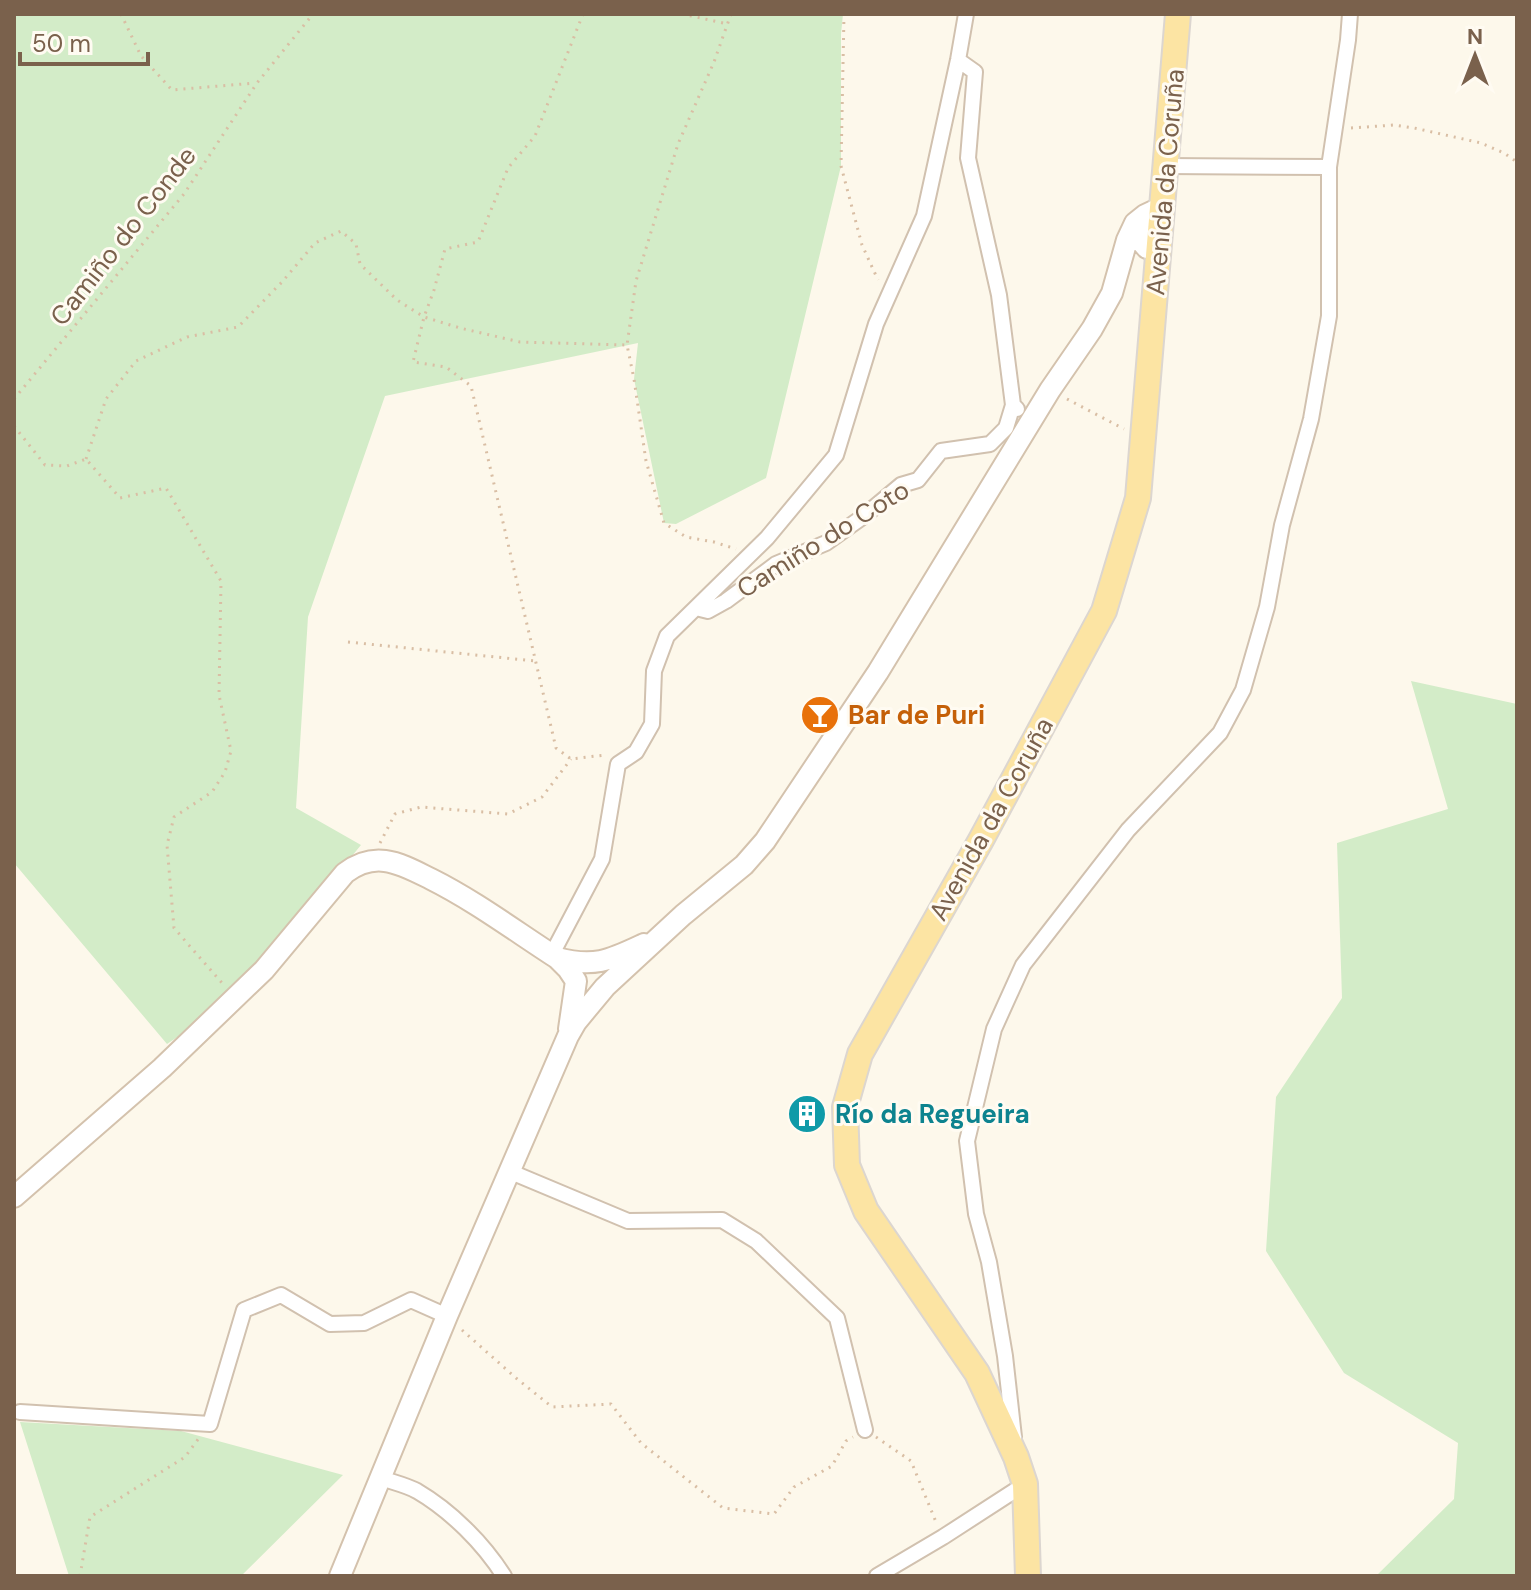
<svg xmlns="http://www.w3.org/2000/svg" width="1531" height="1590" viewBox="0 0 1531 1590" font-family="'DM Sans',sans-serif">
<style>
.green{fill:#d3ecc8}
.building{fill:#f3dac1}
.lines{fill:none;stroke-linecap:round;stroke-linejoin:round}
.street-casing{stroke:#d1c1af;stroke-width:18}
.secondary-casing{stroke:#d4c2ad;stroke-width:24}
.primary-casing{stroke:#dcd6d0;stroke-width:28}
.path{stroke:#d9bea4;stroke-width:3;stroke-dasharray:2 6;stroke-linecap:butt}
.street{stroke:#fff;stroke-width:14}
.secondary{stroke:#fff;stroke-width:20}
.primary{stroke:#fce4a3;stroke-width:24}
.labels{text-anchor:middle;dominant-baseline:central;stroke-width:6;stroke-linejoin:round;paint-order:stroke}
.street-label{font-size:26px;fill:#7a614c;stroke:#fffbf2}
.food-label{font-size:26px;font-weight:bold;fill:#c56008;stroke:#fffbf2;text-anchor:start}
.culture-label{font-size:26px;font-weight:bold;fill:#0d838f;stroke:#fffbf2;text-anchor:start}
</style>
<rect width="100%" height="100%" fill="#fdf8eb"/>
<path class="green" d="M14,14h829l-2,20v132l-75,312 -90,46 -12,-1 -30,-144 4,-36 -253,53 -77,221 -12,191 65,37 -126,153 -68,46 -153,-181z
M1411,681l106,23v872h-141l78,-77 4,-56 -114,-70 -78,-122 10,-154 66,-99 -5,-155 111,-34z
M20,1422l161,9 162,44 -102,101h-172z"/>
<path class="building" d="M810,1102l10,14 -15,11 -10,-14z"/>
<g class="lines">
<defs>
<path id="street" d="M958,60l17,12 -7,86 31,137 14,110 4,4
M1165,166l164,1
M696,608l12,3 18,-10 50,-37 50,-21 38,-27 37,-31 17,-5 23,-29 49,-7 16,-16 7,-23
M552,954l50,-95 16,-95 18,-12 16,-28 2,-53 13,-35 100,-98 69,-83 40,-131 48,-108 34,-156 8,-46
M511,1172l117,49 94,-1 34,21 81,77 28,112
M20,1412l190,12 34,-114 37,-15 49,29 34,-1 47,-23 36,16
M1014,1437l-9,-81 -16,-94 -13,-48 -9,-73 27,-112 29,-64 105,-135 92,-97 23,-43 24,-83 15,-82 29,-106 18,-103v-149l19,-127 2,-26
M381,1478c11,4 25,7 36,13 34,20 66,52 87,85
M877,1576l66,-39 82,-53"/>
<path id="secondary" d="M1143,218l-4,5v16l8,9
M557,958c38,10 53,2 87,-14
M14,1197l148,-129 102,-98 81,-97c12,-9 25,-14 40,-12 16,2 32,11 46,18 44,22 84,52 126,79l11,11 8,12 -7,48
M340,1576l107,-260 121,-280 8,-14 29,-35 78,-72 61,-50 21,-24 113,-169 172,-282 42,-61 20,-36 15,-53 8,-17 10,-8 17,-8"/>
<path id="primary" d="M1028,1576l-3,-92 -9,-27 -39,-84 -111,-162 -19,-46 -2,-58 15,-53 121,-214 123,-229 34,-113 40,-484"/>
</defs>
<use href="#street" class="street-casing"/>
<use href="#secondary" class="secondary-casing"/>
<use href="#primary" class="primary-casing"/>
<path class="path" d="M121,14l20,42 31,34 83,-7
M583,14l-48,122 -27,32 -30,74 -33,7 -11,41 -10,27 -11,45 33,5 25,19 85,362 15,11 34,-4
M682,14l46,10
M731,14l-17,48 -36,82 -42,137 -9,64 7,34 12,82 18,62 22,14 28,5 22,7
M844,14l-3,152 21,79 16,35
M1351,128l43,-3 20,3 67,15 23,10 13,9
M14,399l170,-205 73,-111 56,-69
M1067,399l57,30
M14,426l31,39 22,1 19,-7 34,39 46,-10 55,93 -2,114 12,56 -6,21 -13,20 -38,25 -7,28 7,83 48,55
M86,459l20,-60 30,-38 51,-24 51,-10 44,-45 33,-39 26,-12 15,13 4,20 37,36 27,17 36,11 60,14 107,3
M348,642l187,19
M380,843l15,-29 26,-7 87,7 34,-17 29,-38
M462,1330l54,48 36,29 59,-3 30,39 82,65 51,6 20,-27 38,-21 14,-25 7,-4
M876,1437l35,24 25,61
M80,1576l10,-59 95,-60 14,-19"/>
<use href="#street" class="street"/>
<use href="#secondary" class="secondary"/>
<use href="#primary" class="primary"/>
</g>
<defs>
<symbol id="bar-disc" viewBox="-11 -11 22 22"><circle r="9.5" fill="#e8710a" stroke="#fffbf2"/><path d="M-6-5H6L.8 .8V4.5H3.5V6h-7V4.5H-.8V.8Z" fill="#fff"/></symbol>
<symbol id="building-disc" viewBox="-11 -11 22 22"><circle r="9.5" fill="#0f9aa8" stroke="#fffbf2"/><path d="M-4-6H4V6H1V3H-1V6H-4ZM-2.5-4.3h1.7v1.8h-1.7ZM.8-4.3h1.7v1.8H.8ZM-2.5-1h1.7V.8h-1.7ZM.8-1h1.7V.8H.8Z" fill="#fff"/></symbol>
</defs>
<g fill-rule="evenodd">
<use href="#bar-disc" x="798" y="693" width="44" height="44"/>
<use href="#building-disc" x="785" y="1092" width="44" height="44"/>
</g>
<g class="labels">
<g class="street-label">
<text transform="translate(1165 182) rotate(-85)">Avenida da Coruña</text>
<text transform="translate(123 236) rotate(-52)">Camiño do Conde</text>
<text transform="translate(823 539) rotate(-32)">Camiño do Coto</text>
<text transform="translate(991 819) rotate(-61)">Avenida da Coruña</text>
</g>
<g class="food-label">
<text x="848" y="715">Bar de Puri</text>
</g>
<g class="culture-label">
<text x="835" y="1114">Río da Regueira</text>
</g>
</g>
<rect width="1531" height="1590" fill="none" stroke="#7a614c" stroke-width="32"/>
<g transform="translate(1475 56)" stroke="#fffbf2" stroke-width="6" paint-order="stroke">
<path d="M0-6L14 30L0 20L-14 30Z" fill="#7a614c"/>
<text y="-12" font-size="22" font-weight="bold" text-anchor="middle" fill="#7a614c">N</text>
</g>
<path d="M20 52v12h128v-12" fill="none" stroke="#7a614c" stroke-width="4"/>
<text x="32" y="52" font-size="24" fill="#7a614c" stroke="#fffbf2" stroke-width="6" paint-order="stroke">50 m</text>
</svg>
